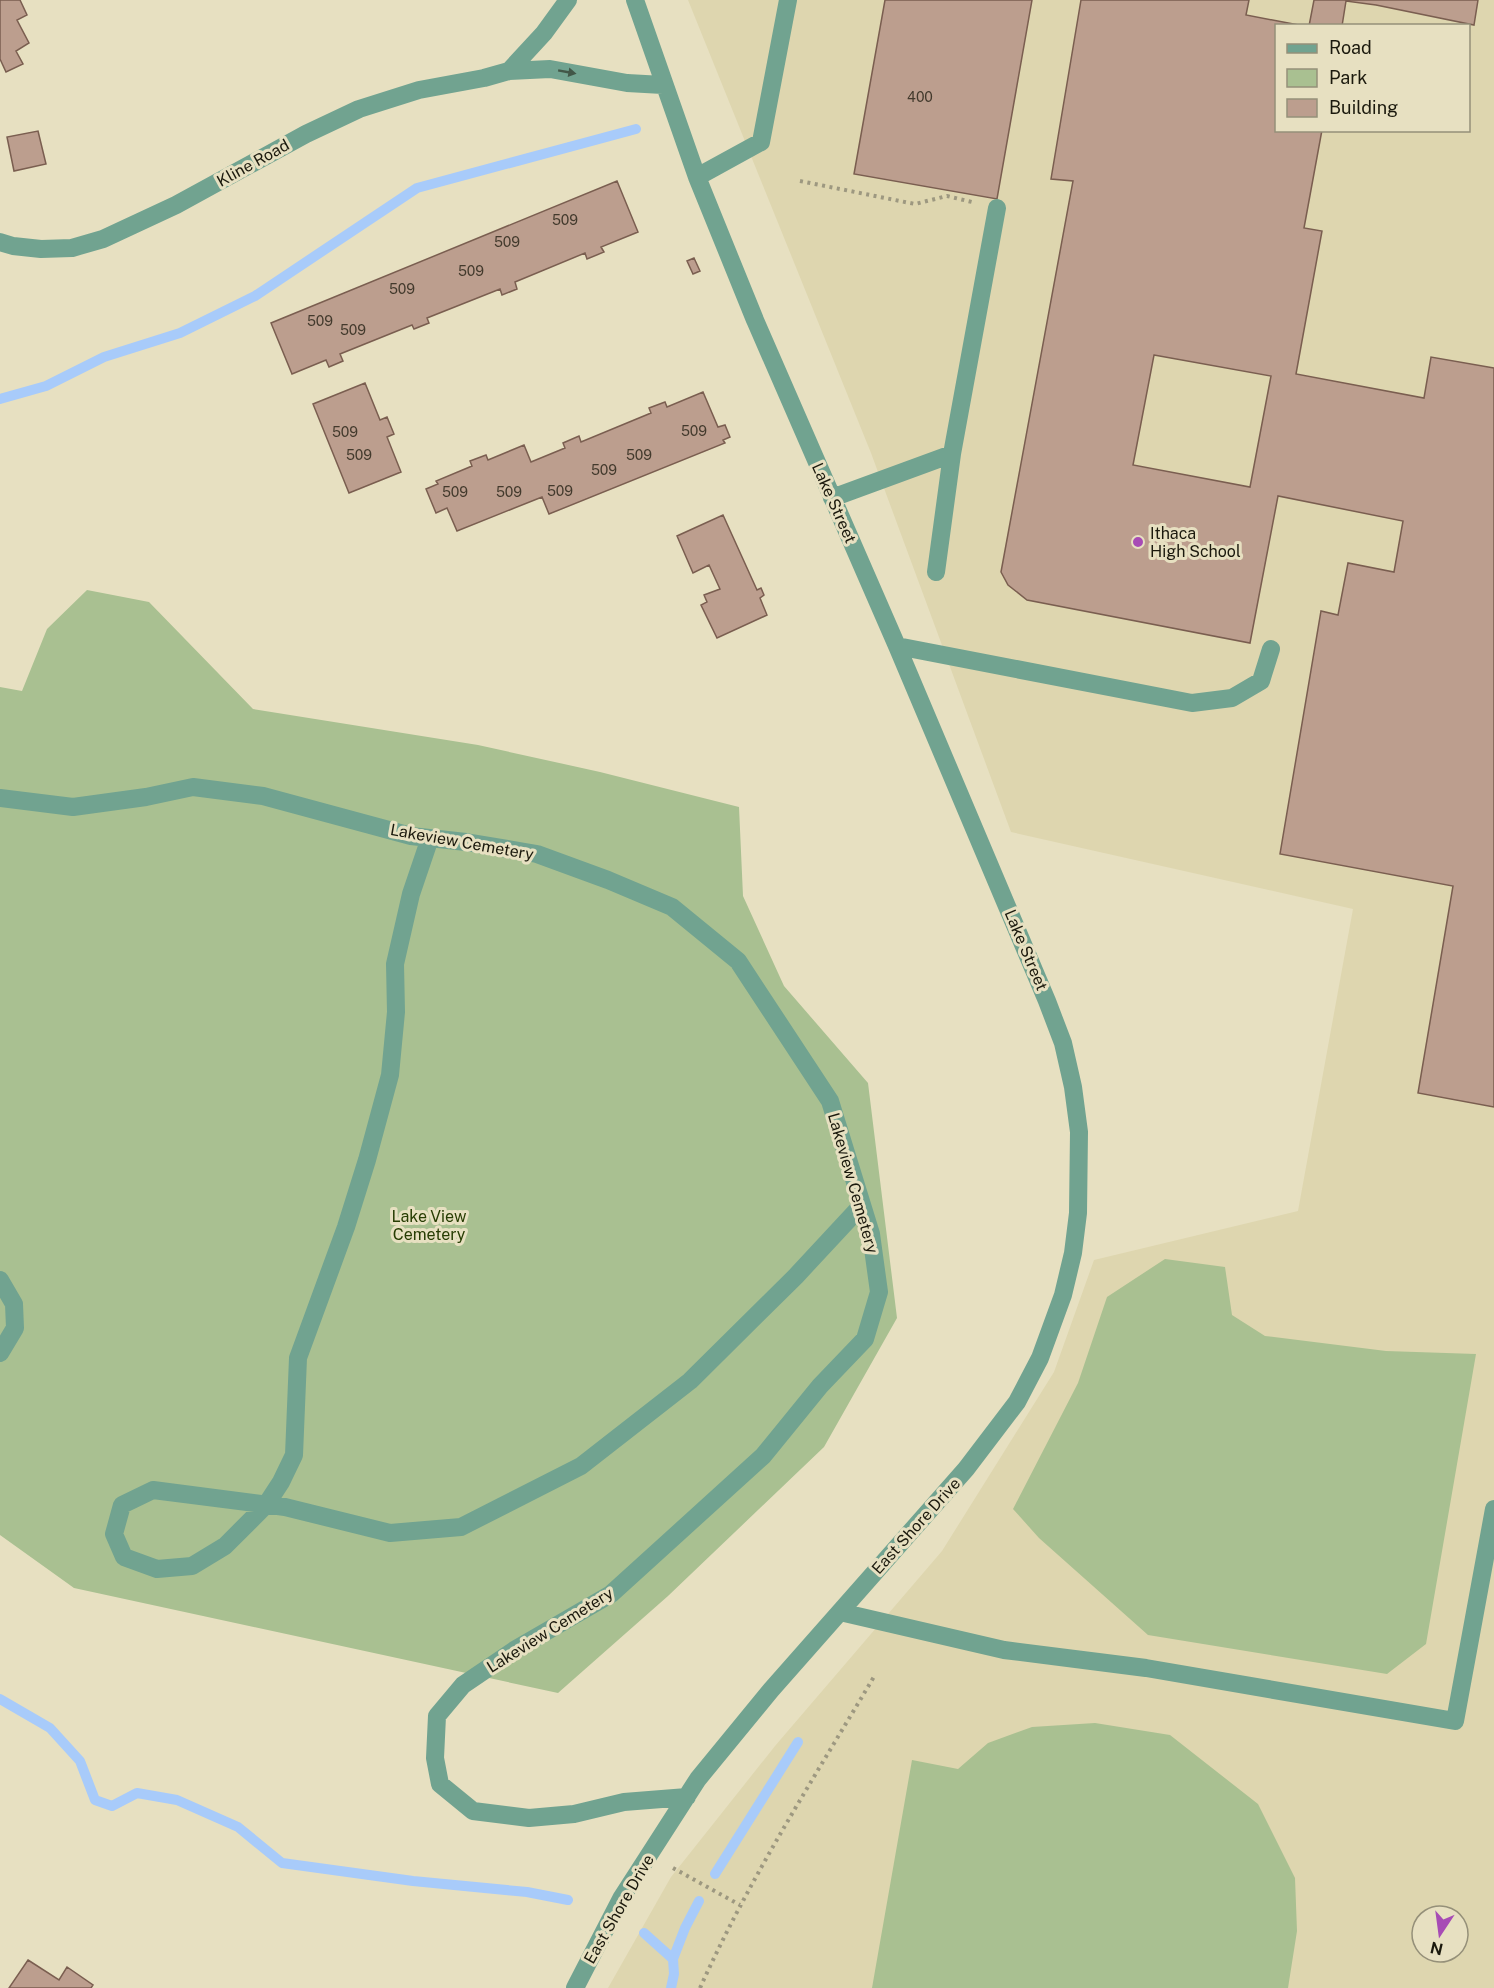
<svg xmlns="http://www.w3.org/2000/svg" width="1494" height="1988" viewBox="0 0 1494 1988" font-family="'Public Sans',sans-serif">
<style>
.built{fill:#ded6af;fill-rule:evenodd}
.green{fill:#a9c091}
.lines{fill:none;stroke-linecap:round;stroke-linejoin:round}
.stream{stroke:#a8cbfa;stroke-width:10}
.building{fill:#bc9e8e;stroke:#7a5e50;stroke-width:1.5;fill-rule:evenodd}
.path{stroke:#9d9880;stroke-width:4;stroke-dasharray:3 4.5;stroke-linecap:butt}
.minor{stroke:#71a390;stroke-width:18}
.oneway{fill:#425748}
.poi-dot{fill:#a74bb5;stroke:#e7e0c1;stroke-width:2}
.labels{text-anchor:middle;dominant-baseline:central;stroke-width:6;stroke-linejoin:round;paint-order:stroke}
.number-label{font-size:14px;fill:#433a2d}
.street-label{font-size:16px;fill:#1b190d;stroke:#e7e0c1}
.poi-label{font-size:16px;fill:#1b190d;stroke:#e7e0c1;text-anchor:start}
.park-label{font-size:16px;fill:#273d03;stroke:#e7e0c1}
</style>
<rect width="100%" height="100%" fill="#e7e0c1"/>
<path class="built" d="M688,0h806v1988h-886l63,-111 104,-131 167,-195 112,-179 40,-112 204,-49 55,-302 -342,-77 -140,-379zM1276,26h192v104h-192zM1422,1916h36v36h-36z"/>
<path class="green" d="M87,590l62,12 104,107 225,36 122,27 139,35 4,89 41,90 84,97 29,235 -73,129 -156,149 -110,97 -484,-105 -74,-53v-848l22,4 25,-62z
M1165,1259l60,8 7,48 33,21 121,15 90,3 -50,290 -39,30 -239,-39 -109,-97 -26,-29 65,-126 29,-86z
M1095,1723l75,12 88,69 37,74 2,53 -9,57h-416l40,-228 46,9 30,-26 44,-16z"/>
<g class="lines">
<path class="stream" d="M0,399l46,-13 58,-29 76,-24 75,-37 162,-108 219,-59
M0,1699l50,29 30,33 15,39 17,6 25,-13 40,7 61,27 44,36 131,18 114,11 41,8
M715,1874l83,-132
M644,1933l29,26 1,15 -3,14
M673,1959l12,-31 14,-27"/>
</g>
<path class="building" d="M0,0h20l7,15 -10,5 12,23 -13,8 7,13 -17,8 -6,-13z
M885,0h147l-35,199 -143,-25z
M1081,0h168l-3,15 58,11h-28v104h46l-18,98 18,3 -26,143 128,24 7,-41 63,11v739l-76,-14 35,-207 -173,-32 41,-243 17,4 10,-52 46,9 9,-51 -125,-25 -28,147 -223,-43 -19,-15 -7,-13 72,-391 -22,-2zM1154,355l117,21 -21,111 -117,-22z
M1314,0h164l-4,25 -98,-20 -30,-4 -4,25h-33z
M38,131l8,33 -32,7 -7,-34z
M617,181l21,51 -37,15 3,5 -17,7 -2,-6 -70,29 2,7 -15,6 -2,-6 -73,29 2,5 -15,6 -2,-4 -72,29 3,7 -14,6 -3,-7 -34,14 -21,-51z
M694,258l6,13 -7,3 -6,-13z
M365,383l15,37 7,-3 7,17 -7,3 14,35 -52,21 -36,-89z
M703,392l15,35 7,-2 5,12 -7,3 2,3 -176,71 -7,-17 -85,34 -10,-23 -11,5 -10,-24 12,-5 -2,-3 36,-15 -2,-5 16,-6 2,5 36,-15 7,17 34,-14 -2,-5 16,-7 2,6 70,-29 -2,-5 16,-6 2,5z
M723,515l34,75 4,-2 3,7 -4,3 7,17 -50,23 -16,-33 6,-3 -3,-7 16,-6 -11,-24 -16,8 -16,-37z
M28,1960l31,20 8,-13 26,18 -2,3h-82z"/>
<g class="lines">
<path class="path" d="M800,181l115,23 32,-8 25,6
M673,1868l67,37
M700,1988c49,-109 114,-210 175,-313"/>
<path class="minor" d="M509,71l35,-38 24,-33
M697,177l64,-35 27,-142
M0,242l13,4 28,3 31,-1 31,-9 73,-34 130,-71 53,-25 60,-19 65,-12 25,-7 41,-2 77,14 36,2
M832,498l120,-44 45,-246
M936,572l16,-118
M897,646l295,57 40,-5 29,-17 10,-32
M0,798l73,9 73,-10 47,-10 70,9 148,40 55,6 71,12 71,26 64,27 66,54 92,140 41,133 8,58 -14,47 -45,47 -57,70 -152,138 -95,55 -53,36 -26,31 -2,42 5,26 33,27 56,7 45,-4 50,-12 63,-5
M430,838l-19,56 -16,70 1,48 -6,63 -23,85 -21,67 -48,131 -4,97 -13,27 -15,23 -41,41 -33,20 -35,3 -33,-12 -10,-23 8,-29 31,-15 132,17 105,26 71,-6 120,-61 109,-85 106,-105 66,-71
M0,1280l14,24 1,24 -15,25
M840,1612l164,38 142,18 309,53 39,-212
M575,1988l47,-91 76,-118 73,-89 195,-221 51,-67 23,-44 23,-63 10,-42 5,-40 1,-81 -6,-45 -10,-44 -16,-42 -150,-355 -142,-326 -58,-143 -62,-177"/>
</g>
<defs><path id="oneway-solid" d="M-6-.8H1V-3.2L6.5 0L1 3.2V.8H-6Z" transform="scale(1.5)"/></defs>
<use class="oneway" href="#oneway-solid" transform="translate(567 72) rotate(10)"/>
<circle class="poi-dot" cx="1138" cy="542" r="6"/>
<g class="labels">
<g class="number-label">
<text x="920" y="97">400</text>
<text x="565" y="220">509</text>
<text x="507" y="242">509</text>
<text x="471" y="271">509</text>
<text x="402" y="289">509</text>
<text x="320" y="321">509</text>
<text x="353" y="330">509</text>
<text x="694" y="431">509</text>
<text x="345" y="432">509</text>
<text x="359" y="455">509</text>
<text x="639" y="455">509</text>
<text x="604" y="470">509</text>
<text x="560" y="491">509</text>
<text x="455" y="492">509</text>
<text x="509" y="492">509</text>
</g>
<g class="street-label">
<text transform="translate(253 163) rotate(-29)">Kline Road</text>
<text transform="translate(834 503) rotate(66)">Lake Street</text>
<text transform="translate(462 842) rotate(10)">Lakeview Cemetery</text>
<text transform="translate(1026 950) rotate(67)">Lake Street</text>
<text transform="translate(853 1183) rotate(74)">Lakeview Cemetery</text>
<text transform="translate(916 1526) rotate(-48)">East Shore Drive</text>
<text transform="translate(550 1630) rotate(-32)">Lakeview Cemetery</text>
<text transform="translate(619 1909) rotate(-60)">East Shore Drive</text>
</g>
<g class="poi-label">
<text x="1150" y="533">Ithaca<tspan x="1150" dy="18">High School</tspan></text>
</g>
<g class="park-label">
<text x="429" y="1216">Lake View<tspan x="429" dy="18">Cemetery</tspan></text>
</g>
</g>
<rect x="1275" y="24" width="195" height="108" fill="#e7e0c1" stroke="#959079" stroke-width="1.5"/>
<rect x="1287" y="44" width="30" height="9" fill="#71a390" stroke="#959079" stroke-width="1.5"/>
<text x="1329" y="54" font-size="18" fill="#1b190d">Road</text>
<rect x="1287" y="69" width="30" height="18" fill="#a9c091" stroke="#959079" stroke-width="1.5"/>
<text x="1329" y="84" font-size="18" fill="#1b190d">Park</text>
<rect x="1287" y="99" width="30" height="18" fill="#bc9e8e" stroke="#959079" stroke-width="1.5"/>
<text x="1329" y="114" font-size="18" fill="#1b190d">Building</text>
<g transform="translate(1440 1934) rotate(193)"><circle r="28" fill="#e7e0c1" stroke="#959079" stroke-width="1.5"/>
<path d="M0-4.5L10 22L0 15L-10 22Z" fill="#a74bb5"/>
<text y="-9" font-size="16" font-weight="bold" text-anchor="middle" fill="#1b190d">N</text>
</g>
</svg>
